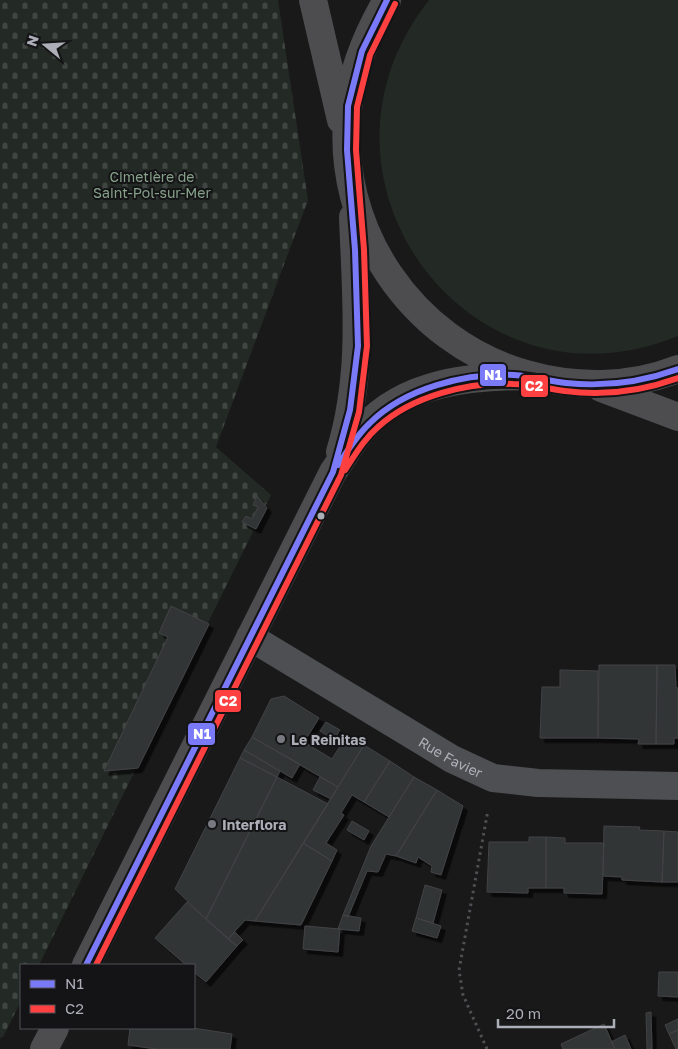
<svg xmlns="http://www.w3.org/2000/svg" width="678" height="1049" viewBox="0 0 678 1049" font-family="'Golos Text',sans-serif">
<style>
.grass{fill:#232924}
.cemetery{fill:url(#cemetery-stones)}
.building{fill:#333435;stroke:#424346;filter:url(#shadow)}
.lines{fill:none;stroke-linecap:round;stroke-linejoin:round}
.path{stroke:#4f5053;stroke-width:3;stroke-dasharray:2.5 4;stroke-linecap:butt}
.street{stroke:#4e4f52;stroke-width:28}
.secondary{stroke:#4d4d4f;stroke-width:28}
.bus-1-casing{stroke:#141315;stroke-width:10}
.bus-2-casing{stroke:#141315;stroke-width:10}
.bus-1{stroke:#7a7af9;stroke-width:6}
.bus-2{stroke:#fe4040;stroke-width:6}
.bus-dot{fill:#acafb8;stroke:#141315;stroke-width:2}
.poi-dot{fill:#797a81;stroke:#141315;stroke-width:2}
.labels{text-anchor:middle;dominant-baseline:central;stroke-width:4;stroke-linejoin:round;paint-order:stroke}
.park-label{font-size:14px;fill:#86a18a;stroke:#141315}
.poi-label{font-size:14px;font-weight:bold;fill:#acafb8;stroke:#141315;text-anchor:start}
.street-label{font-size:14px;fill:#acafb8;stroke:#141315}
.line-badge{stroke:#141315;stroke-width:2}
.badge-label{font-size:14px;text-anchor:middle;font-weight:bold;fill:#fff}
</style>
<defs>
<pattern id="cemetery-stones" width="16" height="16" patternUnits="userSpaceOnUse" patternTransform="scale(1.25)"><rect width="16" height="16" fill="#232924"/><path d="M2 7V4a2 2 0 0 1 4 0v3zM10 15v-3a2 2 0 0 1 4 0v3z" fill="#404642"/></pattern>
<filter id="shadow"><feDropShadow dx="4.5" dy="4.5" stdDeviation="0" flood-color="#0009"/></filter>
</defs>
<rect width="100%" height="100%" fill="#19191a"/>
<path class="grass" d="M429,0h249v336c-209,86 -389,-159 -249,-336z"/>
<path class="cemetery" d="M0,0h278l30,200 -92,247 55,48 -232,470h-18v36l-18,36 -3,1z"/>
<path class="building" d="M257,496l10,12 -11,21 -14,-7 4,-6 6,3 6,-12 -5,-2z
M171,606l38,18 -71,144 -34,3 64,-134 -9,-4z
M599,665h58l-1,79h-18l1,-5 -41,-1z
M657,665h18l1,23h2v50h-4v6h-18z
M560,670l38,1v67h-58l2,-51h18z
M284,696l35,22 -15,24 28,17 15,-24 17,10 -26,42 -86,-50 19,-38z
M326,722l14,8 -6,10 -14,-9z
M252,737l48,27 -8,14 -48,-28z
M364,745l26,16 -26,41 -12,-7 -11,18 3,2 -18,28 11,7 -5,11 -29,-18z
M244,750l36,21 -3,6 -37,-19z
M240,758l37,19 -71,142 -31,-30z
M390,761l24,16 -25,40 -25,-15z
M277,777l51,27 -73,117 -10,-1 -17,19 -22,-20z
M320,777l18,10 -7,12 -18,-9z
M414,777l23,13 -41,66 -10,-2 -8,18 -11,-1 -19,46 -5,-2 28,-69z
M437,790l26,16 -22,69 -10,-3 1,-6 -14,-9 -2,6 -20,-7z
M352,821l17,10 -5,9 -17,-10z
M604,826l36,1 -1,3 25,1 -2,51 -40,-2v-3l-19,-1z
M664,831l14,1v50h-16z
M529,837h17v51h-18v5l-41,-1 2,-50h40z
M546,837l19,1v5h39l-2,51 -38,-1v-5h-18z
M303,843l29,18 -31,64 -46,-4z
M425,885l17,5 -9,33 -17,-5z
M187,902l50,44 -31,36 -12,-10v-7h-8l-31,-27z
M343,915l18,3 -2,13 -21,-2z
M416,918l25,8 -4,12 -25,-7z
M305,926l35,3 -2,23 -35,-3z
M235,932l8,8 -6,6 -9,-7z
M659,972h19v25l-20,-1z
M651,1012l1,37h-5l-1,-36z
M678,1019v11l-9,4 -4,-9z
M604,1024l11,25h-52l-2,-5z
M130,1028h63l39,6 -2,15h-74l-28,-4z
M678,1030v19h-2l-7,-15z
M625,1035l6,14h-16l-4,-7z"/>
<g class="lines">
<path class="path" d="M487,1049l-24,-54 -4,-25 29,-160"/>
<path class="street" id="s1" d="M250,637l202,122 41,19 45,5 140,3"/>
<path class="secondary" d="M313,0l28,120
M387,0c-20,34 -35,70 -39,109 -14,119 64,233 178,265 49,14 104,14 152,-5
M601,388l77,29
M340,452c24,-79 16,-154 13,-235
M86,965l247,-493c10,-14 19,-30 31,-44 42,-47 109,-52 167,-52
M44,1049l11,-21"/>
<defs>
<path id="bus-1" d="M338,465c10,-15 19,-30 32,-42 35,-35 95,-50 144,-48 18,1 35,6 52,8 38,4 76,-1 112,-14
M86,965l247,-493 17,-62 8,-64 -3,-96 -8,-100 1,-44 14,-55 25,-51"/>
<path id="bus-2" d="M345,470c10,-15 19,-31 33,-43 34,-31 89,-45 135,-43 18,0 34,5 52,7 38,5 77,0 113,-13
M96,965l245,-490 18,-63 8,-66 -3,-96 -8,-100 1,-43 13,-52 25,-51"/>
</defs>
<use href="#bus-1" class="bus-1-casing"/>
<use href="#bus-2" class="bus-2-casing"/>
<use href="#bus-1" class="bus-1"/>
<use href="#bus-2" class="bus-2"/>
</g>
<circle class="bus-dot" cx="321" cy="516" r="4.5"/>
<g class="poi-dot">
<circle cx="281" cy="739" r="5"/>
<circle cx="212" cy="824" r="5"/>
</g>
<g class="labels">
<g class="park-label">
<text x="152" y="176">Cimetière de<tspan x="152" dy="16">Saint-Pol-sur-Mer</tspan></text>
</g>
<g class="poi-label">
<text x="291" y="739">Le Reinitas</text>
<text x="222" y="824">Interflora</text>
</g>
<g class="street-label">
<text stroke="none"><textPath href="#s1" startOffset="234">Rue Favier</textPath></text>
</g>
</g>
<g class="line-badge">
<rect x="479" y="363" width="28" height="24" rx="5" fill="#7a7af9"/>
<rect x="520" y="374" width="29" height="24" rx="5" fill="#fe4040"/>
<rect x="214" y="689" width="28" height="24" rx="5" fill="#fe4040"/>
<rect x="187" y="722" width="29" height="24" rx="5" fill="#7a7af9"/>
</g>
<g class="badge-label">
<text x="493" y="380">N1</text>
<text x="534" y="391">C2</text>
<text x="228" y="706">C2</text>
<text x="202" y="739">N1</text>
</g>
<rect x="20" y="964" width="175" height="65" fill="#141315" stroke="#515156"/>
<rect x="30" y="980" width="25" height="8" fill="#7a7af9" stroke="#515156"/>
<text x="65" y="989" font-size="15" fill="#acafb8">N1</text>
<rect x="30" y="1005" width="25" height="8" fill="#fe4040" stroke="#515156"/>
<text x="65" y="1014" font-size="15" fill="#acafb8">C2</text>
<g transform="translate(45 45) rotate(288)" stroke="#141315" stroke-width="4" paint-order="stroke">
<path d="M0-4L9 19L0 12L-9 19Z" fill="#acafb8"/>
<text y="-8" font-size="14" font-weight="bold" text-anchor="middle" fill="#acafb8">N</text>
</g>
<path d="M498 1019v8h116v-8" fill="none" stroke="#acafb8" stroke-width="2.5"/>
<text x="506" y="1019" font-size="15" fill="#acafb8" stroke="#141315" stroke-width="4" paint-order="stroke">20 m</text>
</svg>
